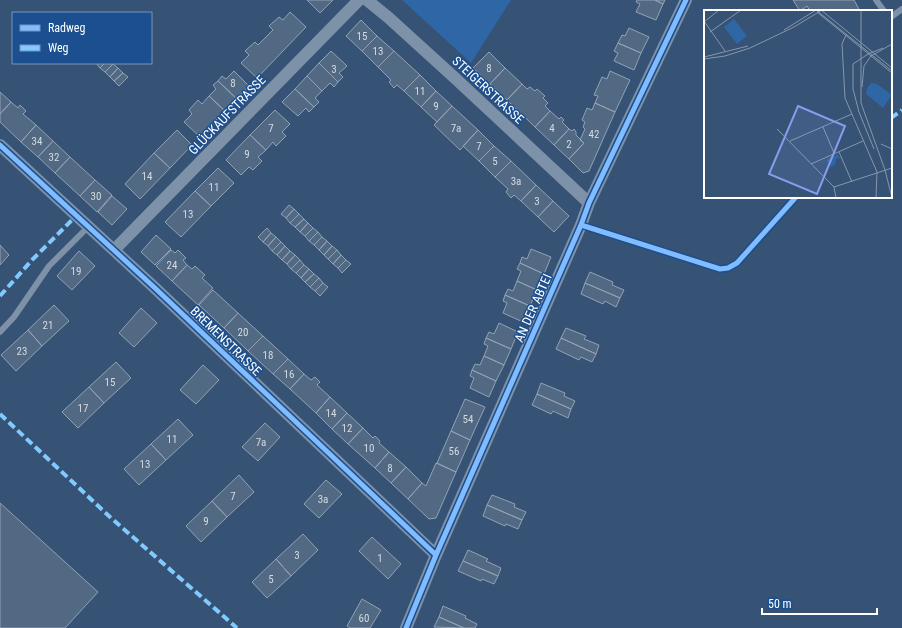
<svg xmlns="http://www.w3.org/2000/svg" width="902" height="628" viewBox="0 0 902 628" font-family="'Roboto Condensed',sans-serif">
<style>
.green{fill:#2f66a5}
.building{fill:#526984;stroke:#92a2b6}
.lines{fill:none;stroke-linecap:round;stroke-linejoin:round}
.service{stroke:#7d92a8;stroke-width:6}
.minor{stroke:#7d92a8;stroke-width:12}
.quiet{stroke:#80caff;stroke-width:4;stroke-dasharray:8 4;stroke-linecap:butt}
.cycleway-casing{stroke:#1b4f8f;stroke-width:8}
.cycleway{stroke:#80bcff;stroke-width:5}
.labels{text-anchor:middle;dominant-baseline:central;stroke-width:3;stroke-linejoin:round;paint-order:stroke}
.number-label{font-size:11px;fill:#d4dae0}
.street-label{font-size:13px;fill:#fff;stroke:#1b4f8f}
.inset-road{fill:none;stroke:#8697ac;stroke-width:1}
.view{fill:#839eea;fill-opacity:0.15;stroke:#839eea;stroke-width:2}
.inset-edge{fill:none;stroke:#fff;stroke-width:2}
</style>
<rect width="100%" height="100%" fill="#365274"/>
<path class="green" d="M402,0h109l-40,63z"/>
<path class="building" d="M307,0h26l-13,13z
M637,0h18l8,4 -7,16 -20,-8 4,-8 -4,-2z
M655,0h10l-2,4z
M793,0h61l6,11h-50l-3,-5 -7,5z
M290,12l16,15 -49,51 -16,-15 8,-8 -4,-4 10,-9 3,3 15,-15 -4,-4 10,-9 4,3z
M361,20l16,16 -15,15 -16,-15z
M629,28l20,9 -8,16 -23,-10 4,-8 3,1z
M377,36l17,15 -16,16 -16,-16z
M618,43l23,10 -7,17 -20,-9 4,-8 -4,-2z
M331,51l16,15 -8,7 4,4 -5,5 -19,-19z
M394,51l26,24 -16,16 -7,-6 -3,3 -5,-6 2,-2 -13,-13z
M489,52l16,16 -15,16 -17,-16z
M96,63h9l-5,5z
M105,63l8,1 -8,8 -5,-4z
M319,63l19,19 -4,5 -4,-4 -8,8 -15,-15z
M113,64l5,4 -8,9 -5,-5z
M118,68l5,5 -9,8 -4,-4z
M505,68l17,16 -15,16 -17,-16z
M234,71l15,15 -12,13 -19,-18 4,-5 4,3z
M610,71l20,9 -15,32 -20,-9 3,-7 -4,-1 8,-18 5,2z
M123,73l5,4 -9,9 -5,-5z
M420,75l16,16 -15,16 -17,-16z
M307,76l15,15 -7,7 4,4 -5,5 -19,-18z
M218,81l19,18 -12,12 -16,-15 7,-7 -3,-4z
M522,84l5,5 3,-2 5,4 2,-2 8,7 -2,2 5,5 -3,3 5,5 -15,16 -28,-27z
M295,89l19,18 -5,5 -3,-4 -8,8 -16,-14z
M436,91l16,15 -15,16 -16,-15z
M0,92l11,10 -11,12z
M209,96l16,15 -25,26 -16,-15 8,-8 -3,-4 9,-10 4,4z
M11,102l7,6 2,-3 6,6 -3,3 13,11 -15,17 -21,-20v-8z
M595,103l20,9 -26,59 -6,2 -14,-14 15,-16 -4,-3 5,-11 -2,-2 2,-5 -3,-2 5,-12 5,2z
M452,106l26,24 -18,20 -26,-25z
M275,110l15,14 -8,8 4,4 -10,10 -3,-4 -7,8 -16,-15z
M550,111l9,8 2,-2 3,3 -2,2 7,7 -15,16 -19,-18z
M36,125l17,16 -15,16 -17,-15z
M569,129l3,2 2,-2 2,3v3l8,8 -15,16 -15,-14z
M177,130l15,15 -22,23 -16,-15z
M478,130l16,16 -15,15 -16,-15z
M250,135l16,15 -8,7 4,4 -9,9 -4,-3 -8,8 -15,-15z
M53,141l17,16 -15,16 -17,-16z
M494,146l17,15 -16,16 -16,-16z
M154,153l16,15 -30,31 -15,-15z
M70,157l25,23 -15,16 -25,-23z
M511,161l25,24 -15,16 -7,-6 -3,3 -5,-6 2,-3 -13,-12z
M218,168l16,15 -23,23 -16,-15z
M95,180l17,15 -15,17 -17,-16z
M536,185l17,16 -15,16 -17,-16z
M195,191l16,15 -30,31 -16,-15z
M112,196l15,13 -15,16 -14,-13z
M553,201l16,15 -15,16 -16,-15z
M289,205l5,4 -8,9 -5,-4z
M294,209l5,5 -9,9 -4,-5z
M299,214l5,5 -9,8 -5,-4z
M304,219l4,4 -8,9 -5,-5z
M308,223l5,5 -8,8 -5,-4z
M267,228l4,5 -8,9 -5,-5z
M313,228l5,4 -9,9 -4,-5z
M318,232l4,5 -8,8 -5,-4z
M271,233l5,4 -8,9 -5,-4z
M156,235l15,14 -16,16 -14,-13z
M276,237l5,5 -9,9 -4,-5z
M322,237l5,4 -8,9 -5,-5z
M327,241l5,5 -8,9 -5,-5z
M281,242l4,4 -8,9 -5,-4z
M0,245l9,10 -9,10z
M285,246l5,5 -8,9 -5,-5z
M332,246l5,4 -9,9 -4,-4z
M531,249l20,8 -7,17 -24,-11 2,-6 5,2z
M171,250l4,3 3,-3 8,8 -3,2 4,5 -15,16 -16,-15z
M337,250l4,5 -8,9 -5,-5z
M79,251l16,15 -23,24 -15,-14z
M290,251l5,4 -8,9 -5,-4z
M295,255l5,5 -9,9 -4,-5z
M341,255l5,5 -8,8 -5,-4z
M300,260l4,5 -8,8 -5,-4z
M346,260l5,4 -9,9 -4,-5z
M520,263l24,11 -7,16 -20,-9 4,-10 -4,-2z
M187,265l5,4 3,-3 10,9 -3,3 11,10 -15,17 -26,-24z
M304,265l5,4 -8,9 -5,-5z
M309,269l5,5 -9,8 -4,-4z
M590,272l23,10 -1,3 12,5 -4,8 -35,-15z
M314,274l5,4 -9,9 -5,-5z
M319,278l4,5 -8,8 -5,-4z
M517,281l20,9 -7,16 -25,-11 3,-6 5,2z
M323,283l5,4 -8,9 -5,-5z
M585,283l35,15 -4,9 -11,-6 -2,3 -22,-10z
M213,290l25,23 -14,15 -25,-23z
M505,295l25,11 -7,16 -20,-9 4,-10 -4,-2z
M54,305l15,16 -27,25 -14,-16z
M141,308l16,15 -23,24 -15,-14z
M238,313l25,23 -15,15 -24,-23z
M499,323l19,9 -7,17 -25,-11 3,-6 5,2z
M566,328l20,8 -2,3 15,6 -3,9 -35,-16z
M28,330l14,16 -26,25 -15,-16z
M263,336l25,23 -15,15 -25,-23z
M486,338l25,11 -7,16 -20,-9 4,-10 -4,-2z
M561,338l35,16 -4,8 -11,-5 -2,3 -23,-11z
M484,356l20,9 -8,16 -24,-11 3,-6 5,1z
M288,359l16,15 -14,15 -17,-15z
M116,362l15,16 -27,25 -15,-16z
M203,365l16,15 -23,24 -16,-14z
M472,370l24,11 -7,16 -19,-9 4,-10 -4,-2z
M304,374l7,6 4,-3 5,5 -3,3 13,12 -14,16 -26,-24z
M541,383l24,10 -1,3 11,5 -4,8 -34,-15z
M89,387l15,16 -26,25 -16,-16z
M537,394l34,15 -3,9 -15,-7 -2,3 -19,-9z
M330,397l17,16 -15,16 -16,-16z
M465,399l20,8 -15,33 -19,-9z
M347,413l16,15 -15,16 -16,-15z
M178,419l15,16 -27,25 -15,-16z
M265,423l15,14 -22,24 -16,-14z
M363,428l10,10 2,-2 5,5 -1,2 10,9 -14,16 -27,-24z
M451,431l19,9 -14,32 -19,-9z
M151,444l15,16 -27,25 -15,-16z
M389,452l17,15 -15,16 -16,-15z
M436,463l20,9 -20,46 -7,1 -21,-20 14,-16 4,3z
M406,467l16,16 -14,16 -17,-16z
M239,475l15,17 -27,25 -15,-16z
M326,480l16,14 -23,24 -15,-14z
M492,495l23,9 -1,3 12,5 -4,8 -35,-15z
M212,501l15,16 -26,25 -15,-16z
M0,503l98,89 -33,36h-65z
M487,505l35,15 -4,9 -12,-5 -1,2 -22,-10z
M303,534l15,16 -27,26 -15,-17z
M372,537l29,27 -13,15 -29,-28z
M468,550l20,9 -2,2 15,7 -3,8 -35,-15z
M276,559l15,17 -24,22 -15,-16z
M463,561l35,15 -4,8 -12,-5 -1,2 -23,-10z
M362,599l19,11 -11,18h-20l-3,-2z
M443,606l23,10 -1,2 12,6 -2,4h-11l-25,-11z
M439,617l25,11 -30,-1z"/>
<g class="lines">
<path class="service" d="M876,0l8,11
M891,17l11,-8
M0,332l14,-15 35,-51 40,-40"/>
<path class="minor" d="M367,0l22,18 67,61 133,124
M0,145l156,144 280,266
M114,250l245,-250
M406,628l30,-73 145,-330 8,-22 97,-203"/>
<path class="quiet" d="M891,118l11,-8
M0,296l32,-36 45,-45
M0,414l110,103 127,111"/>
<defs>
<path id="cycleway" d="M0,145l156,144 280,266
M581,225l139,44 8,-1 9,-5 59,-66
M406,628l30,-73 145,-330 8,-22 97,-203"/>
</defs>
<use href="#cycleway" class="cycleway-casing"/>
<use href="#cycleway" class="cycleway"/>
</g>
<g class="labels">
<g class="number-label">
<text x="362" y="36">15</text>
<text x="378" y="51">13</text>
<text x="489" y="68">8</text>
<text x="334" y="69">3</text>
<text x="233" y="83">8</text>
<text x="420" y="91">11</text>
<text x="436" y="106">9</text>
<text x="271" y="128">7</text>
<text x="456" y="128">7a</text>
<text x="552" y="128">4</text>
<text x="594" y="134">42</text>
<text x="37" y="141">34</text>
<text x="569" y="144">2</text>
<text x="479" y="146">7</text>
<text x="247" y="154">9</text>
<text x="54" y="157">32</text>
<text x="495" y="161">5</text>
<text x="147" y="176">14</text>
<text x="516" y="181">3a</text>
<text x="214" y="187">11</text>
<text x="96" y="196">30</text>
<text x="537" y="201">3</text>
<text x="188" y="214">13</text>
<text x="172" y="265">24</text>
<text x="76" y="271">19</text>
<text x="48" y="325">21</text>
<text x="243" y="332">20</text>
<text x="22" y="351">23</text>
<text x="268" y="355">18</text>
<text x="289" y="374">16</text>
<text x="110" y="382">15</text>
<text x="83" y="408">17</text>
<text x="331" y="413">14</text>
<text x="468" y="419">54</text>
<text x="347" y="428">12</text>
<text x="172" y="439">11</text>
<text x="261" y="442">7a</text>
<text x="369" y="448">10</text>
<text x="454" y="451">56</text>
<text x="145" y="464">13</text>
<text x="390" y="468">8</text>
<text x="233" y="496">7</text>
<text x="323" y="499">3a</text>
<text x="206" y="521">9</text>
<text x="297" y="555">3</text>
<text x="380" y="558">1</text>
<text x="271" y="579">5</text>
<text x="364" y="618">60</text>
</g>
<g class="street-label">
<text transform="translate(488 90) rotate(43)">STEIGERSTRASSE</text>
<text transform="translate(227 115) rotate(-46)">GLÜCKAUFSTRASSE</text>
<text transform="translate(533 308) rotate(-66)">AN DER ABTEI</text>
<text transform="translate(226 341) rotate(44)">BREMENSTRASSE</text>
</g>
</g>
<g transform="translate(704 10)">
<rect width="188" height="188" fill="#365274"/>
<path d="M30,9l13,17 -10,8 -13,-17zM167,73l6,1 15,11 -9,13 -17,-14 1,-6zM134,144l2,4 -4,1 -1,6 -4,2 -5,-7z" fill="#2f66a5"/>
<path class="inset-road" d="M112,0l76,61M117,0l71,58M157,0v93l24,67 7,28M113,2l75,61M0,11l21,30M0,12l15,-12M80,20l32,-20M6,22l31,-22M142,25l-4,9 3,54 32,74 -1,26M164,44l15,-6M164,44l-15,10v25l6,23 15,37M167,46l21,-12M0,47l44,-11M0,49l21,-3 25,-8 44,-21 28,-17M158,77l2,-21 7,-10M119,117l11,26M73,119l57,58 2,11M86,131l62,-27M177,134l11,5M135,142l13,30M107,154l52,-23M130,177l58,-19"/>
<path class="view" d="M94,96l47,20 -28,68 -48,-20z"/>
<rect width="188" height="188" class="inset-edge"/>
</g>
<rect x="12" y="12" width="140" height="52" fill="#1b4f8f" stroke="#7695bc"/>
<rect x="20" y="25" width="20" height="6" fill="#80bcff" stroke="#7695bc"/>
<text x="48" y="32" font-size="12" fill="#ffffff">Radweg</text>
<rect x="20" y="45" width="20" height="6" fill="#80caff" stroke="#7695bc"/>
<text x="48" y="52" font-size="12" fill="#ffffff">Weg</text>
<path d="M762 608v6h115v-6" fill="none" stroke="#ffffff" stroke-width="2"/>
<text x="768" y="608" font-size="12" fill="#ffffff" stroke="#1b4f8f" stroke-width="3" paint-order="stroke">50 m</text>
</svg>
